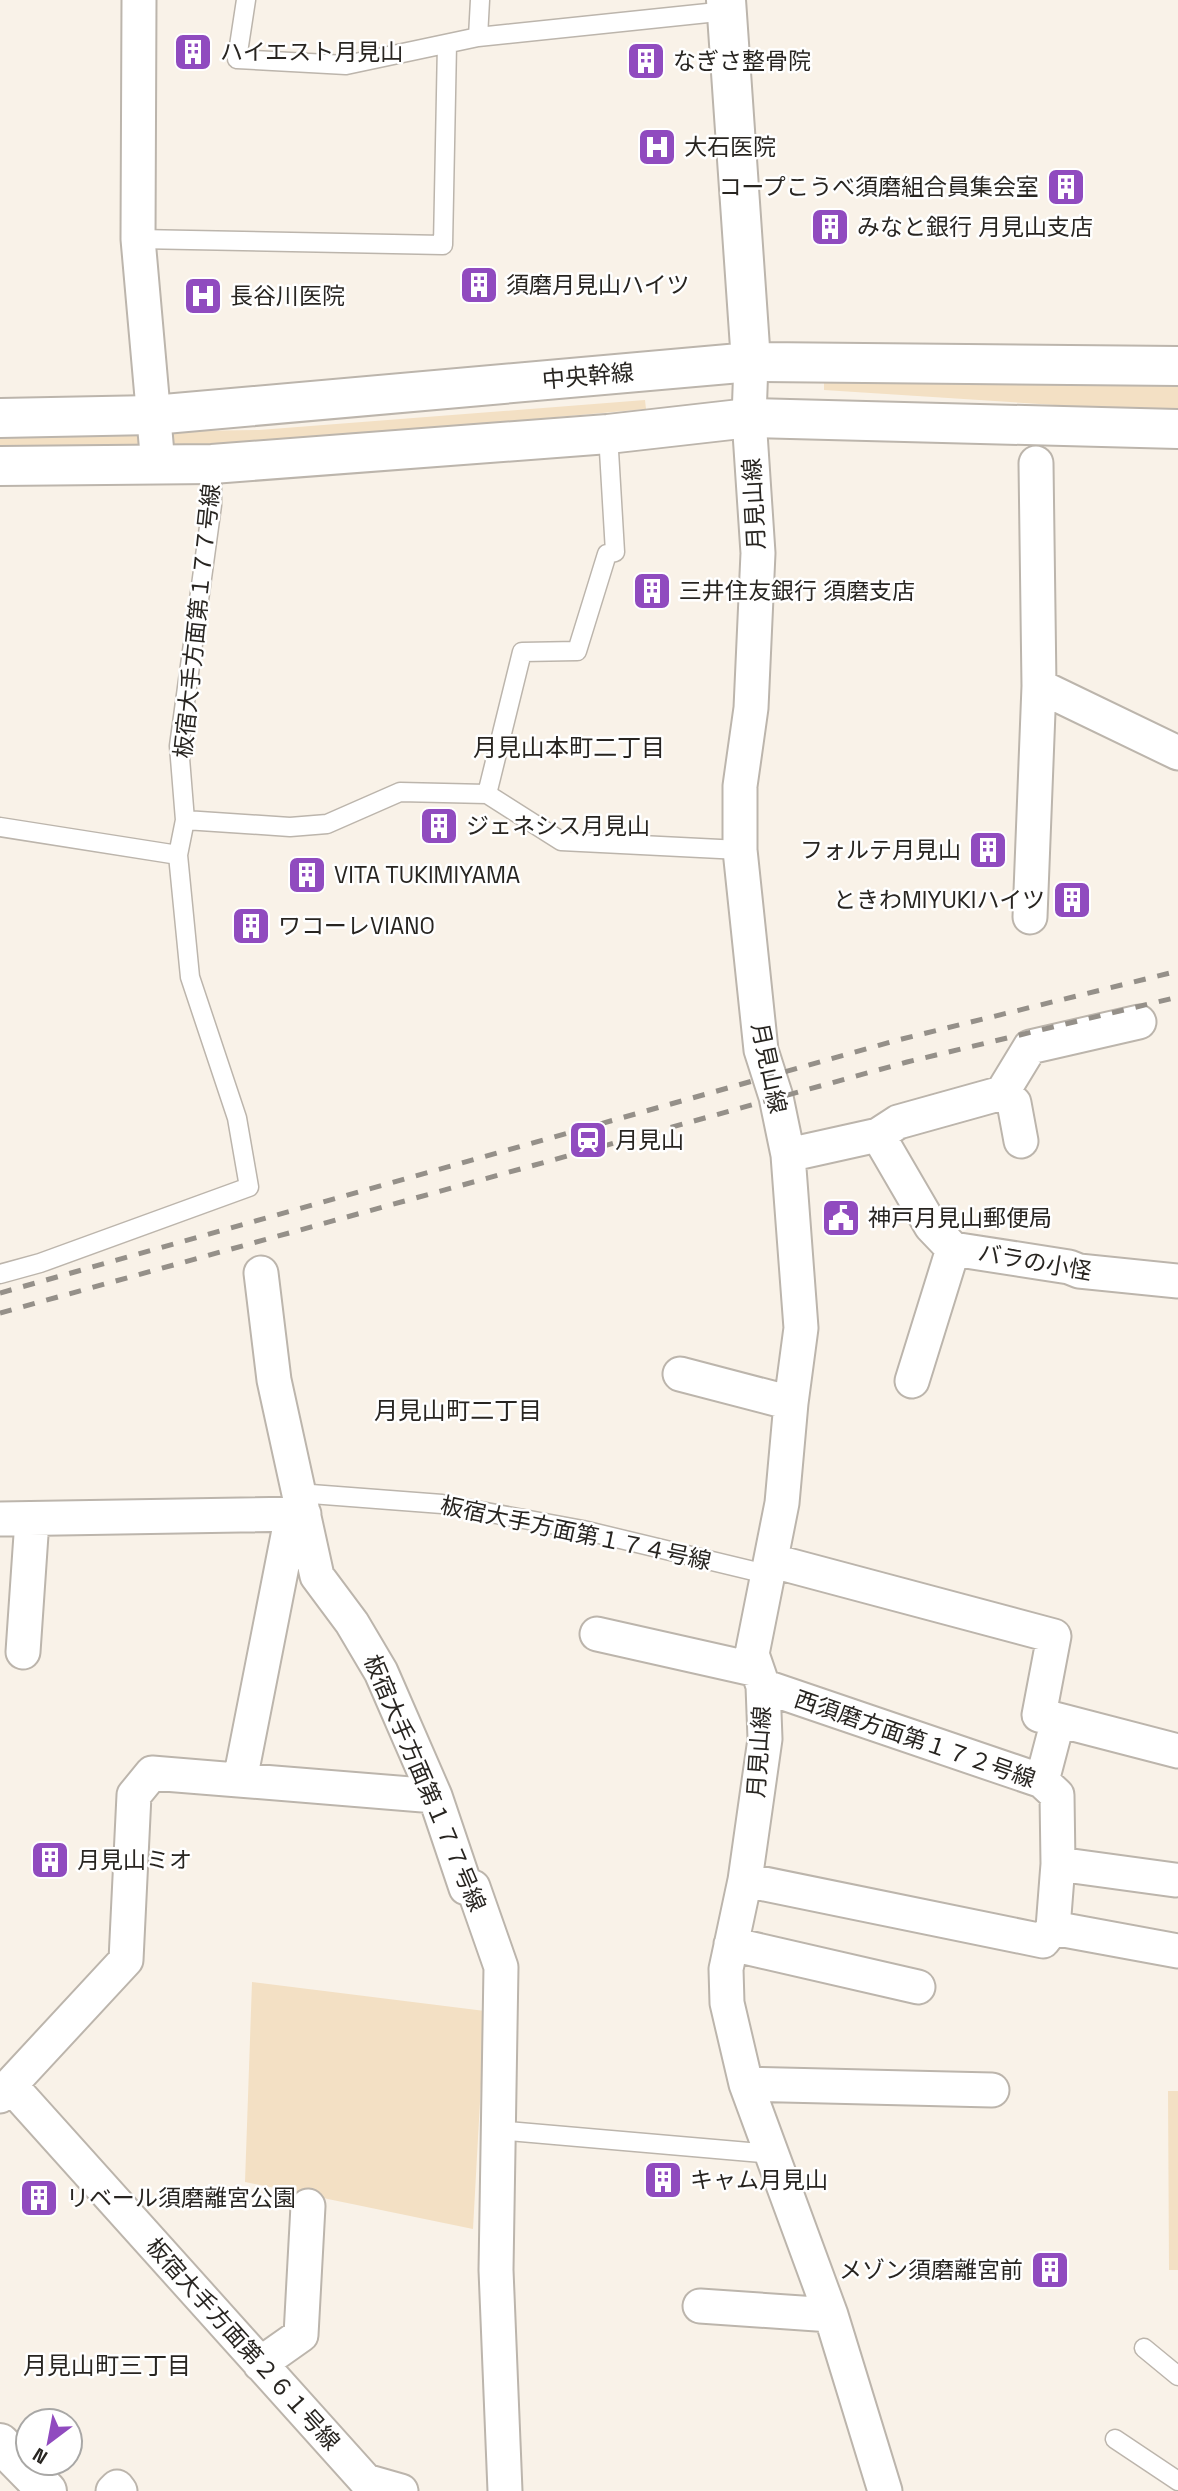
<svg xmlns="http://www.w3.org/2000/svg" width="1178" height="2491" viewBox="0 0 1178 2491" font-family="'Space Grotesk','Noto Sans JP',sans-serif">
<style>
.green{fill:#f3e0c4}
.lines{fill:none;stroke-linecap:round;stroke-linejoin:round}
.service-casing{stroke:#bcb5ac;stroke-width:21}
.minor-casing{stroke:#bcb5ac;stroke-width:37}
.tertiary-casing{stroke:#bcb5ac;stroke-width:42}
.primary-casing{stroke:#bcb5ac;stroke-width:42}
.service{stroke:#fff;stroke-width:18}
.minor{stroke:#fff;stroke-width:33}
.tertiary{stroke:#fff;stroke-width:38}
.primary{stroke:#fff;stroke-width:38}
.rail{stroke:#959089;stroke-width:5;stroke-dasharray:12 12;stroke-linecap:butt}
.labels{text-anchor:middle;dominant-baseline:central;stroke-width:5;stroke-linejoin:round;paint-order:stroke}
.poi-label{font-size:23px;fill:#282521;stroke:#fff;text-anchor:start}
.street-label{font-size:23px;fill:#282521;stroke:#fff}
.neighbourhood-label{font-size:24px;fill:#282521;stroke:#fff}
</style>
<rect width="100%" height="100%" fill="#f9f2e8"/>
<path class="green" d="M824,376l354,4v33l-354,-23z
M645,400l1,9 -385,35 -261,4v-14l259,-4z
M252,1982l233,29 -12,218 -228,-47z
M1168,2091h10v179h-9z"/>
<g class="lines">
<defs>
<path id="service" d="M246,0l-9,59 109,6 132,-28 249,-26
M478,37l2,-37
M138,239l305,6 4,-201
M487,794l35,-142 55,-1 30,-97 8,-2 -7,-118
M185,820l105,7 37,-3 73,-32 87,2 74,47 179,9
M0,827l178,28
M0,1274l40,-11 209,-76 -12,-69 -47,-141 -12,-122 7,-35 -6,-74 33,-241v-41
M298,1493l144,11 141,26 187,45
M497,2130l275,24
M1144,2348l34,28
M1115,2439l63,42"/>
<path id="minor" d="M139,0l-1,239 20,226
M751,362l-2,56 9,135 -7,155 -11,78v64l21,200 15,47 12,58 13,173 -10,75 -9,100 -30,151 11,32 2,53 -20,141 -19,89 1,34 19,81 85,231 54,176
M1039,686l139,67
M1030,917l9,-231 -3,-223
M1002,1093l12,10 7,38
M878,1135l20,-13 104,-29 28,-46 109,-25
M788,1155l90,-20 53,91 22,23 116,18 10,4 99,10
M261,1273l13,107 43,196 35,47 29,49 54,124 31,92 7,-1 28,80 -5,303 9,221
M680,1374l111,29
M912,1381l41,-132
M0,1519l304,-5
M773,1561l281,75 -15,79 139,36
M597,1634l160,36
M23,1652l9,-132
M763,1686l279,95 15,14 1,69 -5,64
M240,1780l52,-265
M1042,1781l16,-61
M1058,1864l117,16
M745,1880l298,61 10,-13
M1053,1928l125,23
M731,1944l187,43
M746,2084l246,6
M11,2086l355,395 35,10
M0,2096l126,-136 8,-165 18,-22 283,23
M700,2306l131,9
M260,2364l41,-29 7,-129
M113,2491l4,-4 3,4"/>
<path id="tertiary" d="M726,0l25,362
M0,418l153,-3 598,-53 427,4
M0,466l212,-2 396,-30 141,-16 429,11"/>
<path id="primary" d="M0,2443l47,48"/>
</defs>
<use href="#service" class="service-casing"/>
<use href="#minor" class="minor-casing"/>
<use href="#tertiary" class="tertiary-casing"/>
<use href="#primary" class="primary-casing"/>
<use href="#service" class="service"/>
<use href="#minor" class="minor"/>
<use href="#tertiary" class="tertiary"/>
<use href="#primary" class="primary"/>
<path class="rail" d="M0,1293l898,-253 280,-69
M0,1313l907,-251 271,-65"/>
</g>
<defs>
<symbol id="building-square" viewBox="-11 -11 22 22"><rect x="-9" y="-9" width="18" height="18" rx="4" fill="#904bbf" stroke="#fff"/><path d="M-4-6H4V6H1V3H-1V6H-4ZM-2.5-4.3h1.7v1.8h-1.7ZM.8-4.3h1.7v1.8H.8ZM-2.5-1h1.7V.8h-1.7ZM.8-1h1.7V.8H.8Z" fill="#fff"/></symbol>
<symbol id="hospital-square" viewBox="-11 -11 22 22"><rect x="-9" y="-9" width="18" height="18" rx="4" fill="#904bbf" stroke="#fff"/><path d="M-5-5h3v3.5h4V-5h3V5h-3V1.5h-4V5h-3Z" fill="#fff"/></symbol>
<symbol id="station-square" viewBox="-11 -11 22 22"><rect x="-9" y="-9" width="18" height="18" rx="4" fill="#904bbf" stroke="#fff"/><path d="M-3-6H3Q5-6 5-4V2Q5 4 3 4L4.5 6H3L1.5 4h-3L-3 6H-4.5L-3 4Q-5 4-5 2V-4Q-5-6-3-6ZM-3.5-4v3h7v-3ZM-3.5 1v1.5H-2V1ZM2 1v1.5H3.5V1Z" fill="#fff"/></symbol>
<symbol id="civic-square" viewBox="-11 -11 22 22"><rect x="-9" y="-9" width="18" height="18" rx="4" fill="#904bbf" stroke="#fff"/><path d="M-.6-6.5H3V-4.5H.6V-3L4-1V1h2V6H-6V1h2V-1L-.6-3ZM-1.2 2.5V6h2.4V2.5Z" fill="#fff"/></symbol>
</defs>
<g fill-rule="evenodd">
<use href="#building-square" x="171" y="30" width="44" height="44"/>
<use href="#building-square" x="624" y="39" width="44" height="44"/>
<use href="#hospital-square" x="635" y="125" width="44" height="44"/>
<use href="#building-square" x="1044" y="165" width="44" height="44"/>
<use href="#building-square" x="808" y="205" width="44" height="44"/>
<use href="#building-square" x="457" y="263" width="44" height="44"/>
<use href="#hospital-square" x="181" y="274" width="44" height="44"/>
<use href="#building-square" x="630" y="569" width="44" height="44"/>
<use href="#building-square" x="417" y="804" width="44" height="44"/>
<use href="#building-square" x="966" y="828" width="44" height="44"/>
<use href="#building-square" x="285" y="853" width="44" height="44"/>
<use href="#building-square" x="1050" y="878" width="44" height="44"/>
<use href="#building-square" x="229" y="904" width="44" height="44"/>
<use href="#station-square" x="566" y="1118" width="44" height="44"/>
<use href="#civic-square" x="819" y="1196" width="44" height="44"/>
<use href="#building-square" x="28" y="1838" width="44" height="44"/>
<use href="#building-square" x="641" y="2158" width="44" height="44"/>
<use href="#building-square" x="17" y="2176" width="44" height="44"/>
<use href="#building-square" x="1028" y="2248" width="44" height="44"/>
</g>
<g class="labels">
<g class="poi-label">
<text x="220" y="52">ハイエスト月見山</text>
<text x="673" y="61">なぎさ整骨院</text>
<text x="684" y="147">大石医院</text>
<text x="1039" y="187" text-anchor="end">コープこうべ須磨組合員集会室</text>
<text x="857" y="227">みなと銀行 月見山支店</text>
<text x="506" y="285">須磨月見山ハイツ</text>
<text x="230" y="296">長谷川医院</text>
<text x="679" y="591">三井住友銀行 須磨支店</text>
<text x="466" y="826">ジェネシス月見山</text>
<text x="961" y="850" text-anchor="end">フォルテ月見山</text>
<text x="334" y="875">VITA TUKIMIYAMA</text>
<text x="1045" y="900" text-anchor="end">ときわMIYUKIハイツ</text>
<text x="278" y="926">ワコーレVIANO</text>
<text x="615" y="1140">月見山</text>
<text x="868" y="1218">神戸月見山郵便局</text>
<text x="77" y="1860">月見山ミオ</text>
<text x="690" y="2180">キャム月見山</text>
<text x="66" y="2198">リベール須磨離宮公園</text>
<text x="1023" y="2270" text-anchor="end">メゾン須磨離宮前</text>
</g>
<g class="street-label">
<text transform="translate(588 376) rotate(-5)">中央幹線</text>
<text transform="translate(754 504) rotate(-93)">月見山線</text>
<text transform="translate(197 621) rotate(-84)">板宿大手方面第１７７号線</text>
<text transform="translate(769 1068) rotate(78)">月見山線</text>
<text transform="translate(1035 1262) rotate(10)">バラの小怪</text>
<text transform="translate(576 1533) rotate(12)">板宿大手方面第１７４号線</text>
<text transform="translate(915 1739) rotate(19)">西須磨方面第１７２号線</text>
<text transform="translate(759 1752) rotate(-86)">月見山線</text>
<text transform="translate(425 1783) rotate(67)">板宿大手方面第１７７号線</text>
<text transform="translate(243 2344) rotate(48)">板宿大手方面第２６１号線</text>
</g>
<g class="neighbourhood-label">
<text x="569" y="747">月見山本町二丁目</text>
<text x="458" y="1410">月見山町二丁目</text>
<text x="107" y="2365">月見山町三丁目</text>
</g>
</g>
<g transform="translate(49 2442) rotate(212)"><circle r="33" fill="#ffffff" stroke="#a9a8a6" stroke-width="2"/>
<path d="M0-5L12 26L0 18L-12 26Z" fill="#904bbf"/>
<text y="-10" font-size="19" font-weight="bold" text-anchor="middle" fill="#282521">N</text>
</g>
</svg>
